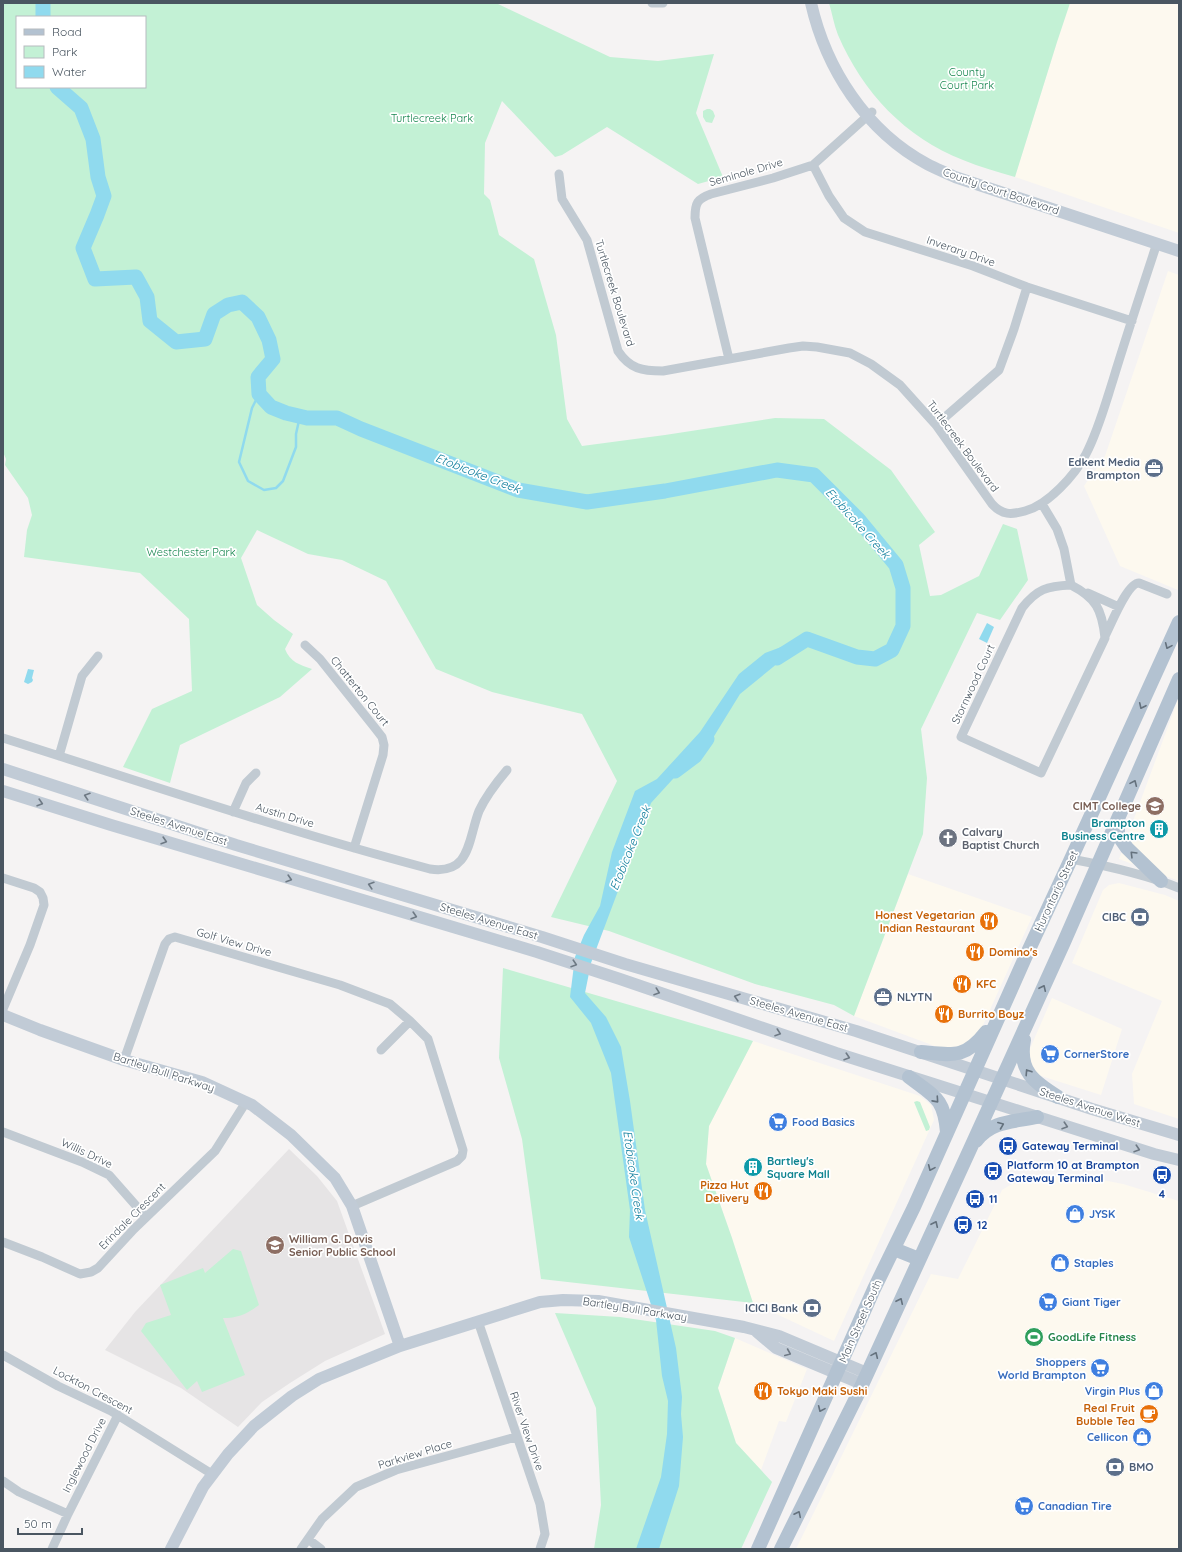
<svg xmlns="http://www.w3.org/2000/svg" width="1182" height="1552" viewBox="0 0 1182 1552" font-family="Quicksand,sans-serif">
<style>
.commercial{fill:#fdf9ef}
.education{fill:#e6e4e5}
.green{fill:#c3f1d5;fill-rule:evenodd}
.water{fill:#90daee}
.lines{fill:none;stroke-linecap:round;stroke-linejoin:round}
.stream{stroke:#90daee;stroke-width:2.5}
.river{stroke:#90daee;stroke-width:15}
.street{stroke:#c1cad2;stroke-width:9}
.secondary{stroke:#c1cbd6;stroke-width:12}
.primary{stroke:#b3c2d1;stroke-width:14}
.oneway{stroke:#64717d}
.oneway2{stroke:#6e7984}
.labels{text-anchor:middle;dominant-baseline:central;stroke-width:3.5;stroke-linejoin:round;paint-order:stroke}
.park-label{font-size:11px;fill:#17864f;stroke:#fff}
.street-label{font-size:11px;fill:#4a5661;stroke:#fff}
.service-label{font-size:11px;font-weight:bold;fill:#4e5e75;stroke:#fff;text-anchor:end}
.education-label{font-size:11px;font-weight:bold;fill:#785e54;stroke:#fff;text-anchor:end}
.culture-label{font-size:11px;font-weight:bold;fill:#0d838f;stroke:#fff;text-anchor:end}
.worship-label{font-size:11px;font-weight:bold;fill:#5b616d;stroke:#fff;text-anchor:start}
.food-label{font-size:11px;font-weight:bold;fill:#c56008;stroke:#fff;text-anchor:start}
.shop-label{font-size:11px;font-weight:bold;fill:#366cbe;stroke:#fff;text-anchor:start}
.transit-label{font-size:11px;font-weight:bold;fill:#164399;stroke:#fff;text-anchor:start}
.leisure-label{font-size:11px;font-weight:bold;fill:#27864d;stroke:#fff;text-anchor:start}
.water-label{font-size:12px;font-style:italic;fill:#0c7c9b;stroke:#fff}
</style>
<rect width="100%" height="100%" fill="#f5f3f3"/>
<path class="commercial" d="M1070,3h109v230l-164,-56 42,-135z
M1168,271l11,4 -1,315 -58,-24 -36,-80 21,-30z
M1179,697v184l-60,-22z
M908,874l124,43 -53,117 -16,12 -23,2 -86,-32z
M1119,883l46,12 14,6v218l-45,-15 -2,-30 30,-73 -90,-38 31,-73 6,-5z
M1052,998l70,31 -21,66 -63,-20 -6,-9 -3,-15z
M753,1041l167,55 11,9 3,15 -100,221 -81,-38 -21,-65 -26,-74 3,-38z
M1072,1174l51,10 56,17v348h-383l135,-275 27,5 44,-89 10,-6z
M735,1338l72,31 -21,53 -7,-1 -18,49 -25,-27 -18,-55z"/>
<path class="education" d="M289,1149l28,27 20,25 48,133 -60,27 -35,22 -28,19 -24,25 -57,-39 -76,-38 30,-38z"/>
<path class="green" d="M3,3h493l114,54 48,4 56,-7 -18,59 27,64 -25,7 -91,-57 -45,28 -7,2 -53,-56 -17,42 -1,51 6,6 9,35 35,24 22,76 11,84 15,27 83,-11 110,-17 49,1 67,51 44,62 -16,13 11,51 11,-1 38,-19 24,-52 14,5 11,51 -28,40 -23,-7 -56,116 6,49 -4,56 -69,182 -20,-11 -79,-21 -146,-53 -58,-14 66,-136 -35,-67 -90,-22 -56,-23 -50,-88 -44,-21 -34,-6 -51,-24 -16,28 16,47 17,15 19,14 -8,15c5,13 15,16 27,20l-32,28 -100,48 -10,38 -47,-16 29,-58 40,-18 -3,-72 -49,-46 -116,-16 3,-27 5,-15 -4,-17 -23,-33 1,-6 -3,-7zM17,17h128v70h-128z
M829,3h241l-13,39 -42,135c-17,-5 -35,-10 -52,-17 -58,-23 -100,-67 -125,-125 -4,-10 -6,-22 -9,-32z
M707,109h3l3,2 2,5 -3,7 -6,-1 -3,-5v-6z
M503,968l250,73 -44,85 -3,38 26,74 21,65 -212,-24 -19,-140 -23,-81z
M917,1101l3,1 10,25 -1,3 -3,1 -12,-29z
M233,1249l8,2 18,54c-12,9 -21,13 -36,13l22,57 -43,17 -5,-11 -10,9 -46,-59 5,-8 25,-8 -11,-30 43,-17 2,5z
M555,1313l65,4 95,14 20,7 -17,50 18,55 36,39 -31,67h-147l7,-44 -5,-97z"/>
<path class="water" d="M987,623l7,4 -7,16 -8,-4z
M792,643l2,7 -54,44 -32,52 -15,11 -42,46 -60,160 -6,30 21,24 15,30 9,54 15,109 31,138 6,49 -1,17 2,23 -4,49 -20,63h-23l25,-72 6,-43 1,-33 -6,-25 -6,-56 -27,-83 1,-27 -19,-137 -20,-50 -21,-26 5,-40 9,-22 16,-29 12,-54 23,-61 22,-12 43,-47 39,-58 26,-21z
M28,669l6,1 -2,8 1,2 -1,2 -4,2 -4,-2z"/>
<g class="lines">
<path class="stream" d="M259,394l-7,14 -13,54 9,19 16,9 12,-2 7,-7 13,-34v-13l4,-18"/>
<path class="river" d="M43,17v-14
M57,87l24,21 12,31 5,38 6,19 -7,19 -14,33 12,31 41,-2 11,20 3,24 26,21 29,-3 9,-25 14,-9 14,-3 16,15 11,23 4,19 -15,18 1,17 12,13 15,6 21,5h30l24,11 157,61 69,12 78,-11 112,-21 37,5 44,44 38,46 7,23v38l-11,24 -17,9 -18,-2 -50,-18 -30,19
M675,771l20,-15 12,-17"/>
<path class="street" d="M652,3h11
M813,165l16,31 15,22 21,14 108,34 54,21 105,34
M559,174l3,25 25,41 31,111c12,18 24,20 45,20l126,-23 14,-2 14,1 33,6 21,11 29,21 36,40 56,79c10,11 19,11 33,7 23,-6 50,-36 61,-57 12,-23 19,-49 27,-74 14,-46 29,-91 44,-137
M729,359l-34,-141c0,-15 2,-19 16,-24l62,-16 40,-13 59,-53
M936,425l63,-55 15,-41 13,-42
M1042,504l15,25 7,20 7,36
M1071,585c25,13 31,24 34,53l-64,135 -80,-36 61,-129c15,-19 25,-22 49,-23z
M1088,593l31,14
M1105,636c6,-11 22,-53 34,-53l28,11
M305,645l15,14 55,69 7,9 2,8 -1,10 -29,93
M3,738c142,45 283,93 427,131 41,6 38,-30 49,-58 7,-15 17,-28 28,-41
M59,756l23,-80 16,-20
M233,812l13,-29 10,-10
M1071,859c37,7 74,15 108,29
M3,878l31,10 6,4 3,6 1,7 -14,40 -27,64
M381,1050l29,-29
M124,1060l41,-116 4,-5 6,-2 165,48 50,19 20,17 18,18 35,111 -1,6 -5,5 -105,45
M3,1132l79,30 27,13 37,42
M3,1242l39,15 38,17 11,-2 7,-4 36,-39 81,-78 31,-49
M478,1321l62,183 5,30 -5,15
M3,1355l55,31 53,25 101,63
M3,1481l16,11 49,22
M308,1539l13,10
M52,1549l16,-35 50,-99
M301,1549l21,-30 34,-32 40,-17 120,-33"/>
<path class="secondary" d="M811,3c15,66 55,128 116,161 9,5 18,8 28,13l224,74
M3,769l233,76 306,92 83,27 231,67 236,78 87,26
M3,791l108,34 426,127 83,27 216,74 318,101 25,6
M3,1015l37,15 84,30 78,22 50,23 39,30 44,43 17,28 48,140
M757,1332l19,16 86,36
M171,1549l32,-62 25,-33 26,-28 38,-30 27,-17 81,-33 140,-44 23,-2 35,1 146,26 35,9 88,37"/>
<path class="primary" d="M1118,821v14l9,13 34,33
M1024,1040c-6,31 10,42 34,57
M921,1052c32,3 44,7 65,-20
M909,1077c26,20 35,21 38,55
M976,1141c16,-21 39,-19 61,-24
M894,1249l25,10
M758,1549l116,-260 40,-82 111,-249 46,-99 108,-237
M781,1549l75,-151 115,-251 93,-205 115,-263"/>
</g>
<defs><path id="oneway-chevron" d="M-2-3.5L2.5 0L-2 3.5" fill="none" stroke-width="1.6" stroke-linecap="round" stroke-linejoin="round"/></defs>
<g class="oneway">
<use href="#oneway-chevron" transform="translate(1168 646) rotate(114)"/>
<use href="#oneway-chevron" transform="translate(1142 706) rotate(115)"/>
<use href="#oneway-chevron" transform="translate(1134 783) rotate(-66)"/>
<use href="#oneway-chevron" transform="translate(1133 854) rotate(-135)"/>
<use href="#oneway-chevron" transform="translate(1043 988) rotate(-65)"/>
<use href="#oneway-chevron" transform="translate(1028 1072) rotate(-123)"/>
<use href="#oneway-chevron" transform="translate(936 1100) rotate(48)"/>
<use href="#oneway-chevron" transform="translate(1001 1125) rotate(-22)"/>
<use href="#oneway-chevron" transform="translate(931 1168) rotate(114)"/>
<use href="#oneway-chevron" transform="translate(935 1224) rotate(-65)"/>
<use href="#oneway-chevron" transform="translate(900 1301) rotate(-65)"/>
<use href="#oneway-chevron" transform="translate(875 1355) rotate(-66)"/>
<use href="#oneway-chevron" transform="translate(821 1409) rotate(114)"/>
<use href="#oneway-chevron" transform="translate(798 1514) rotate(-64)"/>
</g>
<g class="oneway2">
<use href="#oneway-chevron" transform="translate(87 796) rotate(-162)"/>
<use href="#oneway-chevron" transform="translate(40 803) rotate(17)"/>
<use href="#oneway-chevron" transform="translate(164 841) rotate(17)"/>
<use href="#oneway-chevron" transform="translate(289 879) rotate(17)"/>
<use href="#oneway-chevron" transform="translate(371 885) rotate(-163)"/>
<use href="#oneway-chevron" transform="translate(414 916) rotate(17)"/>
<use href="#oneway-chevron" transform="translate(574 964) rotate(18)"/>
<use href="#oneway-chevron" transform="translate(657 992) rotate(19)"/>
<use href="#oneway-chevron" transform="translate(737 997) rotate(-164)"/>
<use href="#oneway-chevron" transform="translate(778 1033) rotate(19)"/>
<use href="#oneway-chevron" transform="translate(847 1057) rotate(18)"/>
<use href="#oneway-chevron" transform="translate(1065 1126) rotate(18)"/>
<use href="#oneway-chevron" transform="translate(1137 1149) rotate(18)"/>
<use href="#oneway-chevron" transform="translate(788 1353) rotate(23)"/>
</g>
<defs>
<symbol id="office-disc" viewBox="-11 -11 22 22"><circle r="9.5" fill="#5c6f8a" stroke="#fff"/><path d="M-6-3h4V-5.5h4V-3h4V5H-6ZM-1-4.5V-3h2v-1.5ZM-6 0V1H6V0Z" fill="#fff"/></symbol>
<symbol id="university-disc" viewBox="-11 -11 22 22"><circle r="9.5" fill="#8d6e63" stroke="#fff"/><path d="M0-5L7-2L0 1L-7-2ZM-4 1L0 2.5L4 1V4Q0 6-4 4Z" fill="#fff"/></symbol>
<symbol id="building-disc" viewBox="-11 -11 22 22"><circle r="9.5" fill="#0f9aa8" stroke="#fff"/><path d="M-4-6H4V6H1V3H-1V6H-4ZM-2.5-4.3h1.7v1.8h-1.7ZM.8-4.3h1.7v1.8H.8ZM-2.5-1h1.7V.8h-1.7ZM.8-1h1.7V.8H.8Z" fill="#fff"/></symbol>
<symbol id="church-disc" viewBox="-11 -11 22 22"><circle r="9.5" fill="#6b7280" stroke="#fff"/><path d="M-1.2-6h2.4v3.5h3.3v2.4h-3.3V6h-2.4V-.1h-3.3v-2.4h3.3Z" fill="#fff"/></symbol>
<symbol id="bank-disc" viewBox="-11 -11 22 22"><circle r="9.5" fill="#5c6f8a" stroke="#fff"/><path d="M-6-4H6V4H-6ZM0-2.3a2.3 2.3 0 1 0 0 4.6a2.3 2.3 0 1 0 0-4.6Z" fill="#fff"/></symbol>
<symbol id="restaurant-disc" viewBox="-11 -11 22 22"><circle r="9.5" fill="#e8710a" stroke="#fff"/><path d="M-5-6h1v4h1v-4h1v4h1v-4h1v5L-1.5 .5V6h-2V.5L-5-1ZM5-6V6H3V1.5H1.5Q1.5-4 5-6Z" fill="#fff"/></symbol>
<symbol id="supermarket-disc" viewBox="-11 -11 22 22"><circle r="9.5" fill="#3f7fe0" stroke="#fff"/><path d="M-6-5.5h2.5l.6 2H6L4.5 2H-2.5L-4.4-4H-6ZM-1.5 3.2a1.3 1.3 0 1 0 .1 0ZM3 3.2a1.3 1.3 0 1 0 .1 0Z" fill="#fff"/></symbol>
<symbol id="bus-disc" viewBox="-11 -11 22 22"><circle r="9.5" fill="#1a4fb4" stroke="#fff"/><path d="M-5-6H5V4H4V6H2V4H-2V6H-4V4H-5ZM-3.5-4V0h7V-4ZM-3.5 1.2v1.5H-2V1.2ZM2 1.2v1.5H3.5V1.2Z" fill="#fff"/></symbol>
<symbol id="shop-disc" viewBox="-11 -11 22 22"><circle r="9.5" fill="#3f7fe0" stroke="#fff"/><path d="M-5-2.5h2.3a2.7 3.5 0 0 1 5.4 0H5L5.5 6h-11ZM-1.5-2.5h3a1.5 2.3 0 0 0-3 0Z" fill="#fff"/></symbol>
<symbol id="school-disc" viewBox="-11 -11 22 22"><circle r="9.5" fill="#8d6e63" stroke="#fff"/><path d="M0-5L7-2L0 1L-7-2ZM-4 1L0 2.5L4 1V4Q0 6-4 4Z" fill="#fff"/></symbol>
<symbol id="stadium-disc" viewBox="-11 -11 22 22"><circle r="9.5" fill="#2e9e5b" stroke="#fff"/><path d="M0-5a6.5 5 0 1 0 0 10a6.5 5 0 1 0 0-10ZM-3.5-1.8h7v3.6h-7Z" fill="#fff"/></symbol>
<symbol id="cafe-disc" viewBox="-11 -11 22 22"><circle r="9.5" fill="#e8710a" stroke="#fff"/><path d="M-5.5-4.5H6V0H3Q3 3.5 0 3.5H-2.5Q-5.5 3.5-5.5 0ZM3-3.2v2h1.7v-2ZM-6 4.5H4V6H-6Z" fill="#fff"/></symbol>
</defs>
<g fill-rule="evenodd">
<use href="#office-disc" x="1143" y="457" width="22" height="22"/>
<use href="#university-disc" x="1144" y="795" width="22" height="22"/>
<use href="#building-disc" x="1148" y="818" width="22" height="22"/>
<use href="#church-disc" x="937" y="827" width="22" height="22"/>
<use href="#bank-disc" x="1129" y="906" width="22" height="22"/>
<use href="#restaurant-disc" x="978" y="910" width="22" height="22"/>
<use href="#restaurant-disc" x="964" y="941" width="22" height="22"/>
<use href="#restaurant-disc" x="951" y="973" width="22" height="22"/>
<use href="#office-disc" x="872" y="986" width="22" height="22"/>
<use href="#restaurant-disc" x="933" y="1003" width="22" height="22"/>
<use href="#supermarket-disc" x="1039" y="1043" width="22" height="22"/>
<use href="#supermarket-disc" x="767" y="1111" width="22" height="22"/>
<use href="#bus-disc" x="997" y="1135" width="22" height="22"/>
<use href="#building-disc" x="742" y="1156" width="22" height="22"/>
<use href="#bus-disc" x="982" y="1160" width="22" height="22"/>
<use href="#bus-disc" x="1151" y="1164" width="22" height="22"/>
<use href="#restaurant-disc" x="752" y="1180" width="22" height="22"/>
<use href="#bus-disc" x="964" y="1188" width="22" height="22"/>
<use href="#shop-disc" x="1064" y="1203" width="22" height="22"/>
<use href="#bus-disc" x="952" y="1214" width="22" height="22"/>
<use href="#school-disc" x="264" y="1234" width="22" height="22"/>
<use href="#shop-disc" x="1049" y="1252" width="22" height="22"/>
<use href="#supermarket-disc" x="1037" y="1291" width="22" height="22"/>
<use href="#bank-disc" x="801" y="1297" width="22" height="22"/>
<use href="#stadium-disc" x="1023" y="1326" width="22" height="22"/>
<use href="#supermarket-disc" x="1089" y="1357" width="22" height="22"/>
<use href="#restaurant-disc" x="752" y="1380" width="22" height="22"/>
<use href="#shop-disc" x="1143" y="1380" width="22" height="22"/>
<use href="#cafe-disc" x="1138" y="1403" width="22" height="22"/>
<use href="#shop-disc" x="1131" y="1426" width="22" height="22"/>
<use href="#bank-disc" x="1104" y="1456" width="22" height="22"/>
<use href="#supermarket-disc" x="1013" y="1495" width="22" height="22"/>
</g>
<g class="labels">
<g class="park-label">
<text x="967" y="72">County<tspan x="967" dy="13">Court Park</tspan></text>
<text x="432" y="118">Turtlecreek Park</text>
<text x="191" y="552">Westchester Park</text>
</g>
<g class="street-label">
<text transform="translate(746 172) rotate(-16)">Seminole Drive</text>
<text transform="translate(1001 191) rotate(19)">County Court Boulevard</text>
<text transform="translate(961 251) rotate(19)">Inverary Drive</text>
<text transform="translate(615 293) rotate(73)">Turtlecreek Boulevard</text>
<text transform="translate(963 446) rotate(53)">Turtlecreek Boulevard</text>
<text transform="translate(973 684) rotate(-65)">Stornwood Court</text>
<text transform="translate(360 691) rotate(51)">Chatterton Court</text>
<text transform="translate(285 815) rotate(17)">Austin Drive</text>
<text transform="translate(179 826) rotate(18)">Steeles Avenue East</text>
<text transform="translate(1056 891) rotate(-65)">Hurontario Street</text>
<text transform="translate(489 921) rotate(17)">Steeles Avenue East</text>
<text transform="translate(234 942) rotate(16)">Golf View Drive</text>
<text transform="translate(799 1014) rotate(16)">Steeles Avenue East</text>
<text transform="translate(164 1072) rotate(18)">Bartley Bull Parkway</text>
<text transform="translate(1090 1107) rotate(18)">Steeles Avenue West</text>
<text transform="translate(87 1153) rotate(25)">Willis Drive</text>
<text transform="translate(132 1216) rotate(-45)">Erindale Crescent</text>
<text transform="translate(635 1309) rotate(9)">Bartley Bull Parkway</text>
<text transform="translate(860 1321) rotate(-66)">Main Street South</text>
<text transform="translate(93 1390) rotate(28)">Lockton Crescent</text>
<text transform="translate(527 1431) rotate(71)">River View Drive</text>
<text transform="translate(415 1454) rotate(-17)">Parkview Place</text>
<text transform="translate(84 1455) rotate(-63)">Inglewood Drive</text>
</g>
<g class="service-label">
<text x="1140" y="462">Edkent Media<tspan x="1140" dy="13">Brampton</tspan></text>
<text x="1126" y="917">CIBC</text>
<text x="897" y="997" text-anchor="start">NLYTN</text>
<text x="798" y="1308">ICICI Bank</text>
<text x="1129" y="1467" text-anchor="start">BMO</text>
</g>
<g class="education-label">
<text x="1141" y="806">CIMT College</text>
<text x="289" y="1239" text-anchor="start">William G. Davis<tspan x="289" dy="13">Senior Public School</tspan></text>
</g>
<g class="culture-label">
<text x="1145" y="823">Brampton<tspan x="1145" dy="13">Business Centre</tspan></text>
<text x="767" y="1161" text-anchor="start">Bartley's<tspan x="767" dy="13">Square Mall</tspan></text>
</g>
<g class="worship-label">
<text x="962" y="832">Calvary<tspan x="962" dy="13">Baptist Church</tspan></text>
</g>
<g class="food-label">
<text x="975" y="915" text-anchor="end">Honest Vegetarian<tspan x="975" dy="13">Indian Restaurant</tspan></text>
<text x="989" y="952">Domino's</text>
<text x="976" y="984">KFC</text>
<text x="958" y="1014">Burrito Boyz</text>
<text x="749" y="1185" text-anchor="end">Pizza Hut<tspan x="749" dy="13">Delivery</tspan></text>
<text x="777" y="1391">Tokyo Maki Sushi</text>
<text x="1135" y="1408" text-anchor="end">Real Fruit<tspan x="1135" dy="13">Bubble Tea</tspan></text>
</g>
<g class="shop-label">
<text x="1064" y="1054">CornerStore</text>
<text x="792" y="1122">Food Basics</text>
<text x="1089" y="1214">JYSK</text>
<text x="1074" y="1263">Staples</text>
<text x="1062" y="1302">Giant Tiger</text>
<text x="1086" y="1362" text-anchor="end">Shoppers<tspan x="1086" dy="13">World Brampton</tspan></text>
<text x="1140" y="1391" text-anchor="end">Virgin Plus</text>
<text x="1128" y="1437" text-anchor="end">Cellicon</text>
<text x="1038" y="1506">Canadian Tire</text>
</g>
<g class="transit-label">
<text x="1022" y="1146">Gateway Terminal</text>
<text x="1007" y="1165">Platform 10 at Brampton<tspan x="1007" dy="13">Gateway Terminal</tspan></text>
<text x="1162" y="1194" text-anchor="middle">4</text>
<text x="989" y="1199">11</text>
<text x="977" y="1225">12</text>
</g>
<g class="leisure-label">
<text x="1048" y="1337">GoodLife Fitness</text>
</g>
<g class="water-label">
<text transform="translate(478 473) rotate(21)">Etobicoke Creek</text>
<text transform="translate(858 523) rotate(48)">Etobicoke Creek</text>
<text transform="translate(630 848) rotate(-68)">Etobicoke Creek</text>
<text transform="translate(634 1175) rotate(82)">Etobicoke Creek</text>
</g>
</g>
<rect width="1182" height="1552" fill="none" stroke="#4a5661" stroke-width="8"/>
<rect x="16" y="16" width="130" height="72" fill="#ffffff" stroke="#b7bbc0"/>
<rect x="24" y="29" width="20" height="6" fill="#b3c2d1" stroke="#b7bbc0"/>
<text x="52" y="36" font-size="12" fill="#4a5661">Road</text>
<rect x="24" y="46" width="20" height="12" fill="#c3f1d5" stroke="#b7bbc0"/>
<text x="52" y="56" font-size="12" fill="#4a5661">Park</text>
<rect x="24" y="66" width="20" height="12" fill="#90daee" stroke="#b7bbc0"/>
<text x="52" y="76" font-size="12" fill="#4a5661">Water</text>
<path d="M18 1528v6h64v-6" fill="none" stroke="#4a5661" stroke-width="2"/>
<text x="24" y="1528" font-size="12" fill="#4a5661" stroke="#ffffff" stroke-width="3" paint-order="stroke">50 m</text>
</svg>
